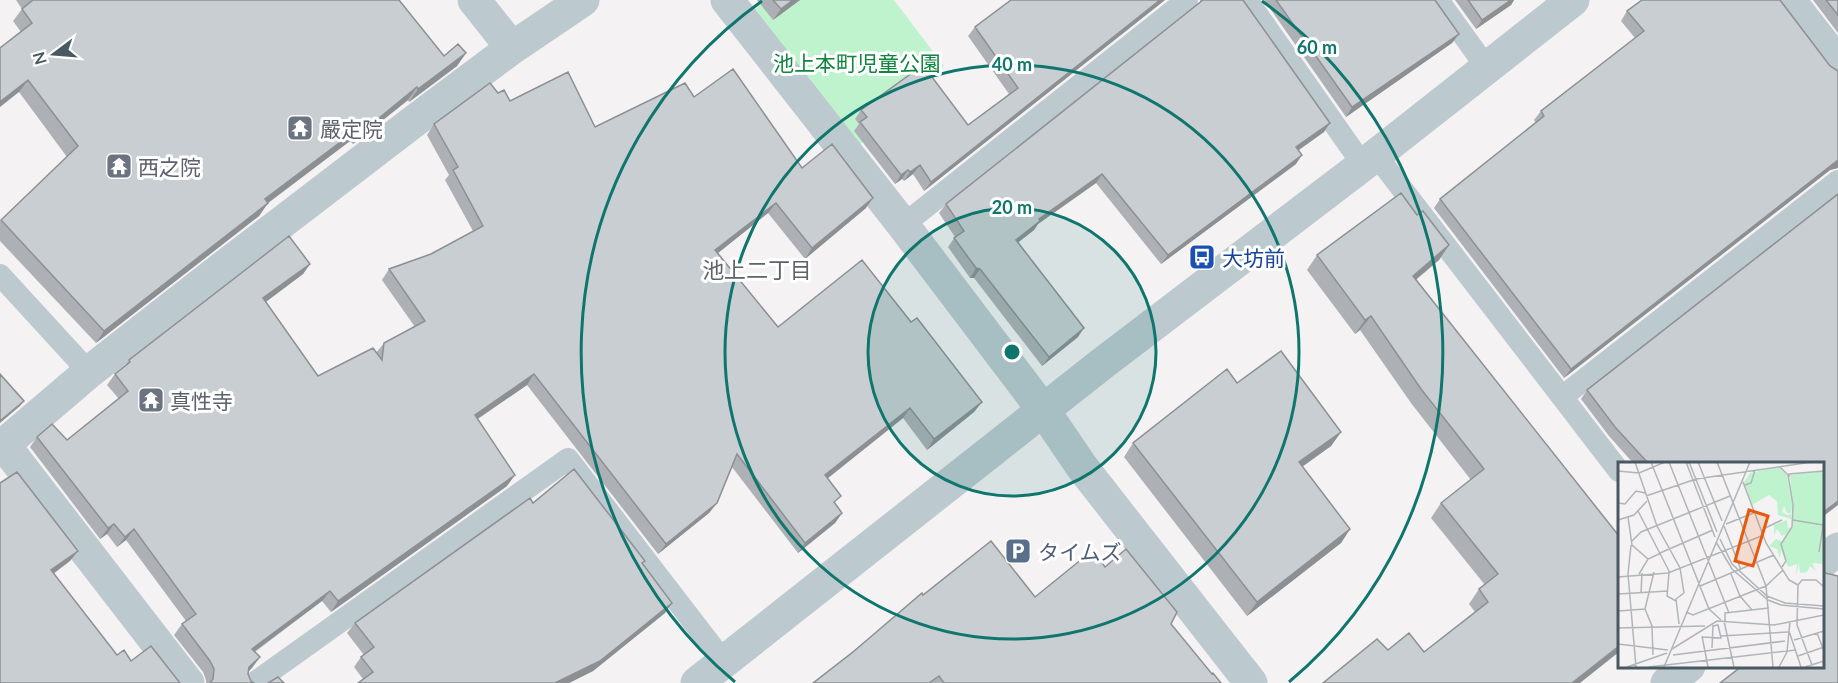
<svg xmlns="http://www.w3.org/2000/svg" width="1838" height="683" viewBox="0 0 1838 683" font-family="Lato,'Noto Sans JP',sans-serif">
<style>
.green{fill:#bff3cd}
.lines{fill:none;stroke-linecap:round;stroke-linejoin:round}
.service{stroke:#bcc9cf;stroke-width:22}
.minor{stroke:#bcc9cf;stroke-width:33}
.tertiary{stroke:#bcc9cf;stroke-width:33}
.wall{fill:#adb1b5}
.shaded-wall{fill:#8d9093}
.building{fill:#c9ced2;stroke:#8d9093;stroke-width:1.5}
.ring{fill:none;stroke:#0f766e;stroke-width:3}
.labels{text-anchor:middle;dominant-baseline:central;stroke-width:6;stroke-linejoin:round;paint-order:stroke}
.park-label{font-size:21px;fill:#10853d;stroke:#fff}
.worship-label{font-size:21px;fill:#5b616d;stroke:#fff;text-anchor:start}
.transit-label{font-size:21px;fill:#164399;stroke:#fff;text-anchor:start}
.service-label{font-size:21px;fill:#4e5e75;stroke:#fff;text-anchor:start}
.neighbourhood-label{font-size:22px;fill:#5e6468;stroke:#fff}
.inset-road{fill:none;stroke:#b0b5b9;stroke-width:1.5}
.view{fill:#e8590c;fill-opacity:0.15;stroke:#e8590c;stroke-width:3}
.inset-edge{fill:none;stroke:#485962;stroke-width:3}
.centre{fill:#0f766e;stroke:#fff;stroke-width:3}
.ring-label{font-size:18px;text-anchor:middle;font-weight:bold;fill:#0f766e;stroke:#fff;stroke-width:6;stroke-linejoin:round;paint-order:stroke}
</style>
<rect width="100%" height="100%" fill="#f5f2f3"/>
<path class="green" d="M766,0h128l50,66 -95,89 -106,-136z"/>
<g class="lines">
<path class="service" d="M1247,0l116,165
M1438,0l49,68
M1376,155l243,316
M903,225l284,-225
M0,275l89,97
M1562,397l276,-216
M254,683l314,-224 156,203"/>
<path class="minor" d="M474,0l38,48
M727,0l176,225 141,186 38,56 169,216
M1789,0l49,63
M4,445l184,238
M0,448l89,-76 132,-103 196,-150 95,-71 71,-48
M1822,562l16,-13
M1667,683l22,-17"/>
<path class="tertiary" d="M697,683l406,-320 273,-208 197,-155"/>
</g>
<path class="wall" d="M16,0h383l45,56 22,-3 -9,13 -48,36 -1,-2 -55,44 -3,-3 -82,62 -9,13 -163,127 -96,-102v-20l1,-1 66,-63 -48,-65 2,-60 -8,-11 9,-12z
M757,0h43l-27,20z
M1165,0l-241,191 -11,-17 -9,7 -2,-2 -7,5 -41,-53 5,-7 -4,-5 6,-9 107,15 41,-31 -41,-58 7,-9z
M1200,0h43l81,132 -25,18 -3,14 -135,100 -65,-81 -58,41 -4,6 -16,12 60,95 -36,29 -68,-88h-4l-22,-31 7,-10 -16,-24 7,-9 254,-201z
M1264,0h171l24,34 -7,9 -106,74z
M1455,0h59l-3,5 -35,24z
M1813,0h25v33z
M1627,11l210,157 -7,2 -266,208 -130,-170 6,-9 96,-76 -2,-3 7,-9 94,-73 -14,-17z
M498,93l12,8 85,26 99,-30 172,111 -61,51 -37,-46 -50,40 60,74 133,-5 71,80 -8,10 -47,38 -24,-32 -75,60 7,26 7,9 -7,10 -37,30 -66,-86 -15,36 -8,10 -51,41 -131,-169 -49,34 29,67 -176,126 -9,-11 -67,51 5,5 -12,14v3l3,7 3,2h-48v-3l-3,-8 -29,-37 8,-11 4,-3 -60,-81 -9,7 -10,-13 -7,5 -70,-92 7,-10 30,3 52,-41 -12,-14 8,-11 9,-7 5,-7 181,-96 -7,10 -37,28 52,74 58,-23 8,-10 31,-16 -33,-47 7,-11 42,-15 42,-23 -28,-51 4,-5 -22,-40 7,-11z
M1417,215l32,30 -10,15 -23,20 164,403 -192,-33 36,2 51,-40 -6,-8 10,-15 6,-4 -54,-67 10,-15 30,-23 -60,-77 -51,-73 -5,4 -48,-64 10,-15z
M1237,383l104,49 -10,14 -29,21 48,62 -9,14 -94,73 -123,-159 9,-14z
M1587,390l234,74h-187l-25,-28 -28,-37z
M533,503l109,61 23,49 -72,58 -24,12h-211l5,-4 -9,-12 7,-10 3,-2 -17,-22 8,-10z
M1105,567l66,57 41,50 9,9h-408l110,-88 112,2z"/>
<path class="shaded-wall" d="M793,0h7l-27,20 8,-11z
M1160,0h5l-241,191 7,-9z
M1511,0h3l-3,5 -35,24 6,-9z
M1459,34l-7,9 -106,74 6,-10z
M466,53l-9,13 -48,36 9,-13z
M28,80l-9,12 -19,15v-5z
M417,87l-9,13 -55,44 9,-12z
M1330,123l-6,9 -34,24 6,-9z
M359,128l-9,13 -94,71 9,-13z
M1302,155l-6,9 -135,100 7,-9z
M1838,160v8l-8,2 -266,208 7,-9z
M920,165l-7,9 -9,7 6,-9z
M908,170l-6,9 -7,5 6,-9z
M1102,174l-6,9 -58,41 -4,6 -24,19 6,-9 23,-21z
M873,198l-7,10 -61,51 7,-11z
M268,203l-9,13 -163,127 8,-12z
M776,203l-8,10 -60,48 7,-11z
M1449,245l-10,15 -36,30 10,-14z
M310,264l-7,10 -47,35 7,-11z
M976,268l4,1 -6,9h-4z
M1371,316l-11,14 -5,4 10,-14z
M1084,328l-6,9 -36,29 7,-9z
M534,374l-7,11 -59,40 7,-10z
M24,401l-4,5 -20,17v-2z
M982,402l-8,10 -47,38 7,-11z
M910,408l-7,10 -85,68 7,-11z
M1341,432l-10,14 -42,30 10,-14z
M515,475l-8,11 -176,126 7,-11z
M1838,501v4l-17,13v-4z
M717,503l-8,10 -51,41 8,-10z
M842,513l-7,10 -37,30 7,-10z
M114,524l-7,10 -7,5 8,-11z
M134,529l-8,11 -9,7 8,-10z
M1350,529l-9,14 -94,73 10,-14z
M78,551l-8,10 -26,20 7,-11z
M330,591l-8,10 -78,58 8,-10z
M672,603l-7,10 -72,58 -24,12h-14z
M1619,646v6l-39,31h-8z
M260,657l-8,11 -10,10 7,-11z"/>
<path class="building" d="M33,0h366l45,56 14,-12 8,9 -48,36 -1,-2 -55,45 -3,-4 -94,71 3,4 -164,128 -103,-111 77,-74 -50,-66 -28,22v-54l32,-25 -10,-14z
M773,0h20l-12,9z
M1011,0h149l-229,182 -11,-17 -10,7 -2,-2 -7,5 -41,-53 7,-5 -6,-7 62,-45 45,60 50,-37 -43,-61z
M1203,0h40l87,123 -34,24 6,8 -134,100 -66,-81 -63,45 1,2 -24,19 68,88 -35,29 -69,-88 -4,-1 -22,-30 10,-7 -18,-27z
M1276,0h159l24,34 -107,73z
M1468,0h43l-29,20z
M1642,0h138l50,66 8,5v89l-267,209 -131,-170 104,-83 -3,-5 103,-80 -17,-20z
M1826,0h12v15z
M733,69l69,99 30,-24 41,54 -61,50 -36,-45 -61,47 63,77 84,-67 49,62 6,-4 65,84 -48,37 -24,-31 -85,67 16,21 -7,6 8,11 -37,30 -68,-89 -20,49 -51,41 -132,-170 -59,41 40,60 -177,126 -8,-10 -78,58 8,8 -11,10 -1,7 3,7 3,2h-44l3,-4 1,-10 -4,-8 -28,-37 14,-10 -62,-85 -9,8 -11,-13 -6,4 -71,-91 15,-13 15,16 61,-49 -13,-17 15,-12 -1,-2 160,-124 21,28 -47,34 55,78 55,-28 9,12 2,-17 41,-22 -36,-52 42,-15 52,-28 -30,-56 5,-3 -24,-43 56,-41 8,10 6,-3 6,11 58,-29 27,55 90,-44 9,14z
M1401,193l16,22 6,-4 26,34 -36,31 206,260v110l-47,37h-249l54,-44 11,11 21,-17 15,19 64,-50 -9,-13 19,-15 -57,-71 43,-34 -63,-80 -50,-73 -6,4 -48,-65z
M1838,194v307l-17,13v-50h-172l-34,-37 -28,-37z
M1281,351l60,81 -42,30 51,67 -93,73 -124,-159 94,-74 10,14z
M0,374l24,27 -24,20z
M574,469l71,92 -3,2 30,40 -72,58 -45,22h-197l15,-11 -12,-15 13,-10 -19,-24 175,-125 3,5z
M17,472l61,79 -27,19 66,85 7,-5 7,11 20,-15 29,37h-180v-200z
M991,541l44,56 58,-47 12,17 21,-18 51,63 -6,12 41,50 1,-1 8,10h-277l-5,-7 -10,7h-116l40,-31 69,-59 1,2z
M1821,572l17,4v107h-118l22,-17h79z
M278,677l6,6h-16z"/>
<circle cx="1012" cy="352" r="144" fill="#0f766e" fill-opacity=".12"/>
<g class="ring">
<circle cx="1012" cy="352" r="144"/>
<circle cx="1012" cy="352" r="287"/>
<path d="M735 682A431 431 0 0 1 762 1M1262 1A431 431 0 0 1 1289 682"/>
</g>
<defs>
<symbol id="temple-square" viewBox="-11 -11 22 22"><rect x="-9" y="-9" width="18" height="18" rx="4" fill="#6b7280" stroke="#fff"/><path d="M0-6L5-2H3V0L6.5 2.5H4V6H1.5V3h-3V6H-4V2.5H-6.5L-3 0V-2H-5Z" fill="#fff"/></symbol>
<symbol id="bus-square" viewBox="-11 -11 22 22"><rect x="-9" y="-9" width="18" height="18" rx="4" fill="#1a4fb4" stroke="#fff"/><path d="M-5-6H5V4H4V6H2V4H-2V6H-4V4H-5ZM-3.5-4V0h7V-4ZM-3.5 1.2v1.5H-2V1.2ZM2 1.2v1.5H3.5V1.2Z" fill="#fff"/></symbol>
<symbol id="parking-square" viewBox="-11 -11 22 22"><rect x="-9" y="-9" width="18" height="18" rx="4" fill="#5c6f8a" stroke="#fff"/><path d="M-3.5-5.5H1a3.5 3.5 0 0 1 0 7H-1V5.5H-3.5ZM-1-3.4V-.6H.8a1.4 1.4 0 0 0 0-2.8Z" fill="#fff"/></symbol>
</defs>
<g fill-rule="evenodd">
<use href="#temple-square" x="285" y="113" width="30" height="30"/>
<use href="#temple-square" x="104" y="151" width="30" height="30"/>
<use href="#bus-square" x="1187" y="242" width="30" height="30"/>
<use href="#temple-square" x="136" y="385" width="30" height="30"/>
<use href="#parking-square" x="1003" y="536" width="30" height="30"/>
</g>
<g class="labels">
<g class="park-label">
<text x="857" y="62">池上本町児童公園</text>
</g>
<g class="worship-label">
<text x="320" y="128">嚴定院</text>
<text x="138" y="166">西之院</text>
<text x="170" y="400">真性寺</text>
</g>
<g class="transit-label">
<text x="1222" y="257">大坊前</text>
</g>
<g class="service-label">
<text x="1038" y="551">タイムズ</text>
</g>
<g class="neighbourhood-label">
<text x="757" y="269">池上二丁目</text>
</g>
</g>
<g transform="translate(1618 462)">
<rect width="206" height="206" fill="#f5f2f3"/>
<path d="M161,5l8,9 5,28 -1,9h-4l-3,-7 -2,6 5,3 4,-1v5l-13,-4 -1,-14 -8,-6 -17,10 -8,-23 6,-9zM205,9v93l-11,-1 4,8 -6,-5 -3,6 -7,1 -1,-10 -3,12 1,-11 -9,3 -7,-17 -1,9 -3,-10 -8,-3 7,-7 6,2 4,-7 -4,2 -5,-7 -3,6v-10l13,-5 1,8 5,-1 -3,-52z" fill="#bff3cd"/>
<path class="inset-road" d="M17,0l22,64 23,42 4,25M33,0l58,147 12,11M51,0l60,151M68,0l29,75M71,0l28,70M80,0l24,59M99,0l49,124 7,81M162,5l8,8 5,30 -1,22 -11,17 5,17 -4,6M0,9l21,2 26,-11M171,15v-3l35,-3M125,20l23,61 23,37 9,5M127,23l6,-2 4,-13M28,34l50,-17 116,-17M0,41l7,1 11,-13 9,2M20,49l32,62M10,55l4,28 16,14M0,58l16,-5 13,-14M175,58l30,5M108,62l30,-12M106,64l17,44M145,67l19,-9M102,77l12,25 35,32 18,7 39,3M13,80l10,-10 89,-36M98,80l16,27 36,31 13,5 43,4M13,83l-3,29 8,93M201,90l5,-32M42,91l53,-23M51,111l-2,23 9,5M21,112l9,-15 13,-6M113,112l9,22 12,14M0,115l50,-4 96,-38M82,124l74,-31M23,131l1,-20M0,132l50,-3M0,149l27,-2M68,150l7,3 73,-29 17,-16M106,159l10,46M107,159v-8l44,-5M61,162l-3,-25 8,-6M0,166l87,-2M171,169l12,36M199,171l7,18M84,174l6,31M103,174l67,-4M84,175l19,1 -3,-13 -5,1M176,178l30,-9M0,182l50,6M94,186l1,-23M54,187l45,-28 57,4 50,-10M35,193l-1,-29 -7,-17 9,-37M55,193l112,-14M180,194l26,-9M194,203l-15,-40 1,-40 4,-5h14l8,7M9,205l40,-14M31,205l147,-17M46,205l86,-205M161,205l8,-15 3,-31M187,205l19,-6"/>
<path class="view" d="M131,48l19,6 -15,50 -18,-5z"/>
<rect width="206" height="206" class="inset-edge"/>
</g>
<circle cx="1012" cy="352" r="9" class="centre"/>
<g class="ring-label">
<text x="1317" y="54">60 m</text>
<text x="1012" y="71">40 m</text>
<text x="1012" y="214">20 m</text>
</g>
<g transform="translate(54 54) rotate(254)" stroke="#ffffff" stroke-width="4.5" paint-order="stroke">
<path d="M0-4.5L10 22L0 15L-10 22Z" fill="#485962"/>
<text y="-9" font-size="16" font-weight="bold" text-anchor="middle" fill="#485962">N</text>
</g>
</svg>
